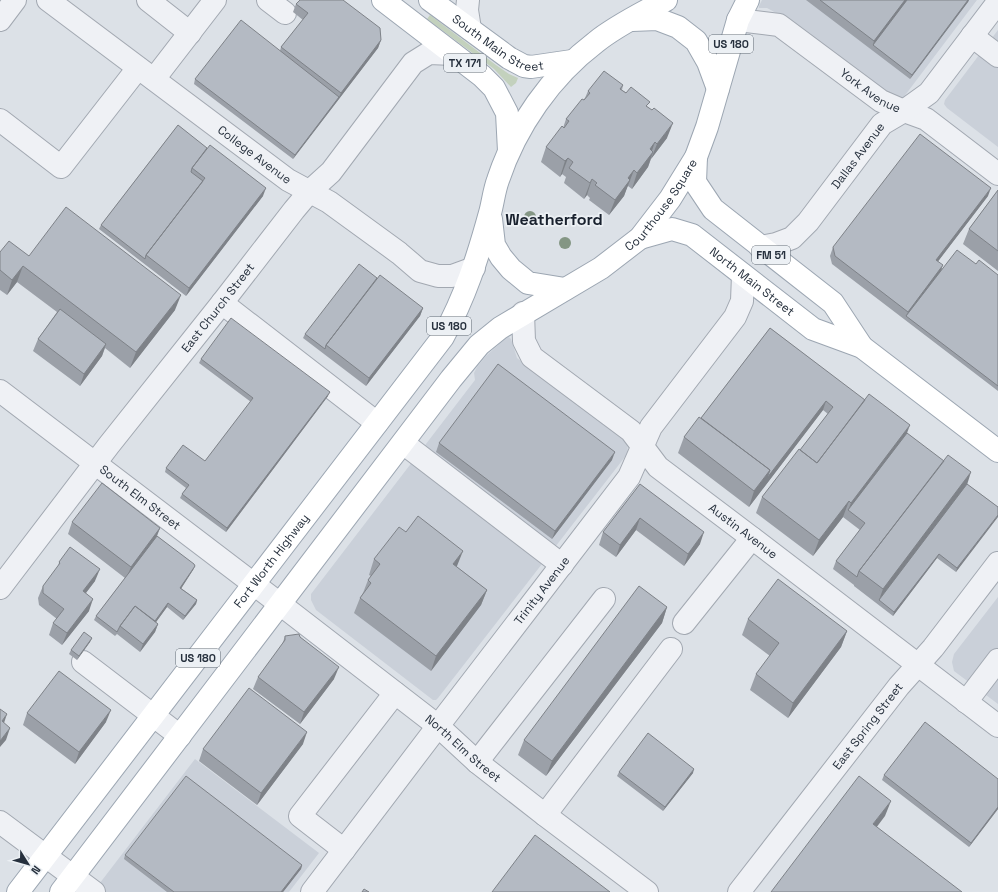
<svg xmlns="http://www.w3.org/2000/svg" width="998" height="892" viewBox="0 0 998 892" font-family="'Space Grotesk',sans-serif">
<style>
.built{fill:#cad0d9}
.green{fill:#c3d1bd}
.lines{fill:none;stroke-linecap:round;stroke-linejoin:round}
.minor-casing{stroke:#a2a8b1;stroke-width:24}
.major-casing{stroke:#9ca6b2;stroke-width:24}
.minor{stroke:#eff1f5;stroke-width:22}
.major{stroke:#fff;stroke-width:22}
.tree{fill:#849684}
.wall{fill:#9ba0a8}
.shaded-wall{fill:#7e8288}
.building{fill:#b4bac3;stroke:#7e8288}
.labels{text-anchor:middle;dominant-baseline:central;stroke-width:3.5;stroke-linejoin:round;paint-order:stroke}
.shield{fill:#ecf0f4;stroke:#616a74;stroke-width:1}
.shield-label{font-size:11px;font-weight:bold;fill:#26303d}
.street-label{font-size:12px;fill:#26303d;stroke:#ecf0f4}
.district-label{font-size:16px;font-weight:bold;fill:#19212e;stroke:#ecf0f4}
</style>
<rect width="100%" height="100%" fill="#dce1e7"/>
<path class="built" d="M762,0h215l-74,98 -11,1 -114,-85 -11,-6h-8v-2z
M998,30v117l-51,-39 -3,-4 1,-4z
M508,336l3,3 6,19 110,82 1,13 -190,245 -2,2h-3l-117,-90 -5,-10v-6l164,-214 -1,-7 3,-6 9,-11z
M998,597v107l-44,-33 -2,-9 2,-8z
M195,759l124,94 -30,39h-196z"/>
<path class="green" d="M430,15l66,50 13,9 9,4 -2,5 -5,4 -17,-18 -67,-50z"/>
<g class="lines">
<defs>
<g id="minor">
<path id="s1" d="M48,0l240,180 41,22 70,51 21,18 18,5h14l22,-8"/>
<path d="M148,0l42,33"/>
<path d="M268,0l17,13"/>
<path d="M468,0l-1,10 3,19"/>
<path d="M0,20l15,-20"/>
<path id="s2" d="M738,20l41,5 102,76 23,10 22,8 72,55"/>
<path d="M972,36l26,20"/>
<path d="M154,79l61,-79"/>
<path d="M0,120l61,47 77,-99"/>
<path id="s3" d="M760,247l16,-3 16,-6 16,-16 74,-98 22,-13 25,-18 69,-91"/>
<path d="M222,303l155,120"/>
<path id="s4" d="M523,313l1,28 8,16 99,74 27,36 94,71 246,188"/>
<path id="s5" d="M0,391l280,213 158,122 39,36 68,53 102,77"/>
<path d="M403,443l159,122"/>
<path id="s6" d="M0,588l109,-143 113,-142 72,-93 16,-19 21,-19 82,-109 16,-10 24,1"/>
<path d="M684,623l68,-85"/>
<path d="M83,662l97,74"/>
<path d="M966,702l32,-42"/>
<path d="M477,762l127,-163"/>
<path d="M545,815l126,-166"/>
<path d="M0,822l94,70"/>
<path d="M344,850l-44,-34 95,-123"/>
<path id="s7" d="M312,892l126,-166 191,-249 22,-50 84,-110 7,-16 1,-26"/>
<path id="s8" d="M739,892l160,-206 34,-38 65,-85"/>
</g>
<g id="major">
<path d="M383,0l99,76 12,12 13,25 2,38"/>
<path id="s9" d="M430,0l79,58 15,8 7,1 41,-6"/>
<path d="M632,20l25,-1 21,8 18,14 12,21 10,27"/>
<path d="M696,157l-1,25 18,27 120,94 29,44"/>
<path d="M491,219l3,26 7,12 10,12 17,14 37,6"/>
<path id="s10" d="M640,238l32,-9 20,6 121,94 49,18 136,104"/>
<path id="s11" d="M18,892l425,-555c22,-40 35,-80 47,-124 3,-11 4,-22 8,-33 18,-54 53,-104 98,-138 21,-17 47,-29 70,-42"/>
<path id="s12" d="M61,892l390,-513 28,-34 21,-17 101,-60 39,-30 30,-39 26,-42 11,-30 31,-107 10,-20"/>
</g>
</defs>
<use href="#minor" class="minor-casing"/>
<use href="#major" class="major-casing"/>
<use href="#minor" class="minor"/>
<use href="#major" class="major"/>
</g>
<g class="tree">
<circle cx="530" cy="217" r="6"/>
<circle cx="565" cy="243" r="6"/>
</g>
<path class="wall" d="M806,0h163l-1,2 -58,77z
M296,4l85,36 -3,8 -85,111 -99,-75 1,-5 85,-28 1,-4 22,-27 -10,-8z
M623,85l-1,5 26,17 19,31 -16,21 -3,8 -16,22 -4,-3 -1,1 -3,9 -15,19 -20,-15 1,-2 -3,-3 -3,4 -20,-16 2,-6 -4,-3 -2,3 -19,-15 5,-15 17,-19 3,-9 19,-21 3,-7z
M178,125l85,71 -77,100 -87,-67 2,-4z
M998,190v81l-35,-27 6,-15z
M988,196l-50,65 4,8 34,-5 22,11v116l-166,-127 -2,-8 3,-9z
M0,252l29,4 146,54 -45,58 -25,-20 -3,8 -22,30 -47,-35 5,-12 19,-27 -40,-30 -10,13 -7,-5z
M377,278l46,30 -3,8 -54,70 -63,-48 2,-4z
M770,328l137,105 60,51 31,23 -42,65 -19,-14 -44,58 -39,-30v-1l-21,-16 3,-8 24,-31 -17,-13 -30,39 -57,-43 6,-16 38,-47 28,-36 -5,-4 -74,97 -71,-54 6,-16 17,-19z
M201,359l127,37 -102,136 -46,-34 2,-4 4,-6 -21,-16 1,-4 39,-7 46,-59 -52,-39z
M439,443l173,17 -60,79 -116,-87z
M640,484l60,60 -16,22 -48,-36 -20,27 -17,-12 4,-13z
M72,522l88,6 -3,8 38,30 -2,4 -12,18 16,12 -1,4 -13,16 -16,-13 -11,15 2,2 -3,8 -15,20 -23,-18 -2,2 -21,-16 2,-4 29,-38 -57,-44z
M406,532l51,35 30,23 -6,15 -50,66 -77,-58 6,-15 3,-5 5,-13 3,-4 -2,-1 5,-16z
M59,562l36,19 -9,12 3,18 -27,34 -13,-10 4,-12 4,-4 -18,-14 -1,-7 5,-12 15,-19z
M667,607l-5,16 -116,153 -28,-21 6,-15z
M748,619l99,12 -6,16 -53,71 -38,-28 6,-16 14,-18 -28,-21z
M285,636l15,1 34,42 -34,45 -47,-35 5,-12 24,-32z
M92,638l-2,4 -13,18 -8,-6 2,-4z
M27,713l79,9 -31,42 -52,-39z
M303,744l-46,61 -58,-44 4,-12z
M619,772l74,1 -30,38 -46,-35z
M884,775l114,4v30l-29,38 -87,-67z
M125,855l177,10 -1,4 -18,23h-116l-43,-33z"/>
<path class="shaded-wall" d="M905,0h3l-35,45 1,-4z
M968,0h1l-1,2 -58,77 2,-4z
M381,40l-3,8 -85,111 2,-4 44,-58 2,-4z
M673,123l-6,15 -16,21 6,-15z
M655,142l-5,14 3,-4 -5,15 -16,22 5,-16 13,-24z
M568,158l-6,16 -2,3 5,-16z
M634,170l-10,26 -15,19 6,-15 13,-22z
M592,179l-5,16 -3,4 6,-16z
M266,188l-3,8 -77,100 3,-8z
M991,188l-3,8 -55,72 3,-8z
M943,265l-3,8 -34,43 2,-4z
M23,266l-6,16 -10,13 5,-15z
M181,295l-6,15 -45,58 6,-16z
M423,308l-3,8 -54,70 3,-8z
M106,344l-4,12 -22,30 4,-12z
M330,392l-2,4 -102,136 1,-4z
M826,401l-3,9 -74,97 5,-16 16,-21z
M910,425l-6,16 -56,69 3,-7z
M615,452l-3,8 -60,79 3,-8z
M971,472l-5,16 -87,112 4,-11z
M849,501l-6,16 -30,39 6,-16z
M998,515v2l-42,55 1,-4z
M640,518l-4,12 -20,27 4,-12z
M160,528l-5,12 -29,39 5,-12z
M704,532l-4,12 -16,22 4,-12z
M463,551l-6,15 -10,13 6,-15z
M939,554l-2,4 -44,58 1,-4z
M195,566l-2,4 -14,22 1,-4z
M100,569l-5,12 -17,22 5,-12z
M487,590l-6,15 -50,66 5,-15z
M93,599l-4,12 -27,34 5,-12z
M197,600l-1,4 -13,16 2,-4z
M168,603l-1,4 -16,22 1,-5z
M667,607l-5,16 -116,153 6,-15z
M158,624l-3,8 -15,20 3,-8z
M847,631l-6,16 -53,71 5,-15z
M92,638l-2,4 -13,18 2,-4z
M339,667l-5,12 -34,45 4,-12z
M111,710l-5,12 -31,42 4,-12z
M7,714l-4,12 -1,-5z
M10,728l-4,12 -6,7v-6z
M307,732l-4,12 -46,61 4,-12z
M694,769l-1,4 -30,38 2,-4z
M891,801l-6,15 -18,24 6,-16z
M998,807v2l-29,38 2,-4z
M302,865l-1,4 -18,23h-2z"/>
<path class="building" d="M300,0h43l37,28 1,12 -40,53 -60,-46 27,-34 -12,-9z
M820,0h85l-31,41z
M907,0h61l-56,75 -39,-30z
M241,20l98,77 -44,58 -100,-76z
M604,71l19,14 -3,4 6,4 5,-6 19,15 -4,4 6,4 2,-2 19,15 -16,21 -2,-2 -5,7 3,3 -16,21 -3,-3 -6,8 2,2 -15,20 -20,-15 2,-2 -5,-4 -2,4 -21,-15 4,-6 -5,-4 -3,3 -19,-14 16,-21 2,2 5,-7 -3,-2 16,-20 2,1 6,-7 -2,-2z
M178,125l29,23 -15,20 -1,4 12,9 -57,74 -1,4 -44,-34z
M920,134l71,54 -55,72 7,5 -35,47 -73,-56 -2,-9z
M210,145l56,43 -77,100 -43,-33 59,-77 -13,-10z
M998,190v61l-29,-22z
M66,207l115,88 -45,57 -113,-86 -11,14 -12,-10v-18l9,-11 20,15z
M957,250l19,14 3,-4 19,15v111l-92,-70z
M359,264l18,14 -51,67 -1,4 -20,-15z
M380,275l43,33 -54,70 -43,-33z
M60,309l46,35 -22,30 -46,-35z
M231,318l99,74 -103,136 -45,-34 7,-9 -23,-17 17,-23 22,16 48,-63 -52,-39z
M770,328l95,72 -48,63 -17,-13 33,-43 -7,-6 -59,77 3,-8 -69,-52z
M498,364l117,88 -60,79 -116,-88z
M869,394l41,31 -59,78 -2,-2 -30,39 -57,-43 37,-48 18,14z
M699,417l71,53 -16,21 -70,-54z
M907,433l37,28 -85,110 -2,6 -21,-16 29,-38 -17,-13z
M948,455l23,17 -88,117 -24,-18z
M102,483l58,45 -29,39 -59,-45z
M640,484l64,48 -16,22 -48,-36 -20,27 -17,-13z
M967,484l31,23v8l-41,53 -18,-14 -45,58 -15,-12z
M418,516l45,35 -10,13 34,26 -51,66 -76,-58 11,-15 -3,-3 12,-16 -6,-5 25,-32 7,5z
M157,536l37,28 1,2 -15,22 17,12 -12,16 -17,-13 -13,18 -20,-15 -15,20 -3,6 -21,-16z
M70,547l30,22 -17,22 10,8 -26,34 -14,-10 11,-14 -21,-16v-7l17,-23 -1,-1z
M778,579l69,52 -54,72 -37,-29 23,-31 -31,-24z
M639,586l28,21 -115,154 -28,-21z
M135,606l23,18 -15,20 -23,-18z
M84,632l8,6 -13,18 -8,-6z
M299,634l1,3 39,30 -35,45 -46,-35 27,-37v-4z
M59,671l52,39 -32,42 -52,-39z
M249,688l58,44 -46,61 -58,-44z
M0,709l7,5 -5,7 8,7 -10,13z
M925,722l73,57v28l-27,36 -87,-68z
M648,733l46,36 -29,38 -46,-35z
M186,776l116,89 -21,27h-107l-49,-37z
M859,776l32,25 -18,23 89,68h-191z
M535,835l75,57h-118z
M364,889l5,3h-7z"/>
<g class="labels">
<g class="shield">
<rect x="709" y="35" width="44" height="18" rx="3"/>
<rect x="444" y="54" width="42" height="18" rx="3"/>
<rect x="752" y="246" width="38" height="18" rx="3"/>
<rect x="427" y="317" width="44" height="18" rx="3"/>
<rect x="176" y="649" width="44" height="18" rx="3"/>
</g>
<g class="shield-label">
<text x="731" y="44">US 180</text>
<text x="465" y="63">TX 171</text>
<text x="771" y="255">FM 51</text>
<text x="449" y="326">US 180</text>
<text x="198" y="658">US 180</text>
</g>
<g class="street-label">
<text stroke="none"><textPath href="#s9" startOffset="82">South Main Street</textPath></text>
<text stroke="none"><textPath href="#s2" startOffset="154">York Avenue</textPath></text>
<text stroke="none"><textPath href="#s1" startOffset="258">College Avenue</textPath></text>
<text stroke="none"><textPath href="#s3" startOffset="139">Dallas Avenue</textPath></text>
<text stroke="none"><textPath href="#s12" startOffset="921">Courthouse Square</textPath></text>
<text stroke="none"><textPath href="#s10" startOffset="130">North Main Street</textPath></text>
<text stroke="none"><textPath href="#s6" startOffset="355">East Church Street</textPath></text>
<text stroke="none"><textPath href="#s5" startOffset="176">South Elm Street</textPath></text>
<text stroke="none"><textPath href="#s4" startOffset="321">Austin Avenue</textPath></text>
<text stroke="none"><textPath href="#s11" startOffset="417">Fort Worth Highway</textPath></text>
<text stroke="none"><textPath href="#s7" startOffset="379">Trinity Avenue</textPath></text>
<text stroke="none"><textPath href="#s8" startOffset="210">East Spring Street</textPath></text>
<text stroke="none"><textPath href="#s5" startOffset="585">North Elm Street</textPath></text>
</g>
<g class="district-label">
<text x="554" y="219">Weatherford</text>
</g>
</g>
<g transform="translate(28 864) rotate(127)" stroke="#ecf0f4" stroke-width="3" paint-order="stroke">
<path d="M0-3L7 15L0 10L-7 15Z" fill="#26303d"/>
<text y="-6" font-size="11" font-weight="bold" text-anchor="middle" fill="#26303d">N</text>
</g>
</svg>
